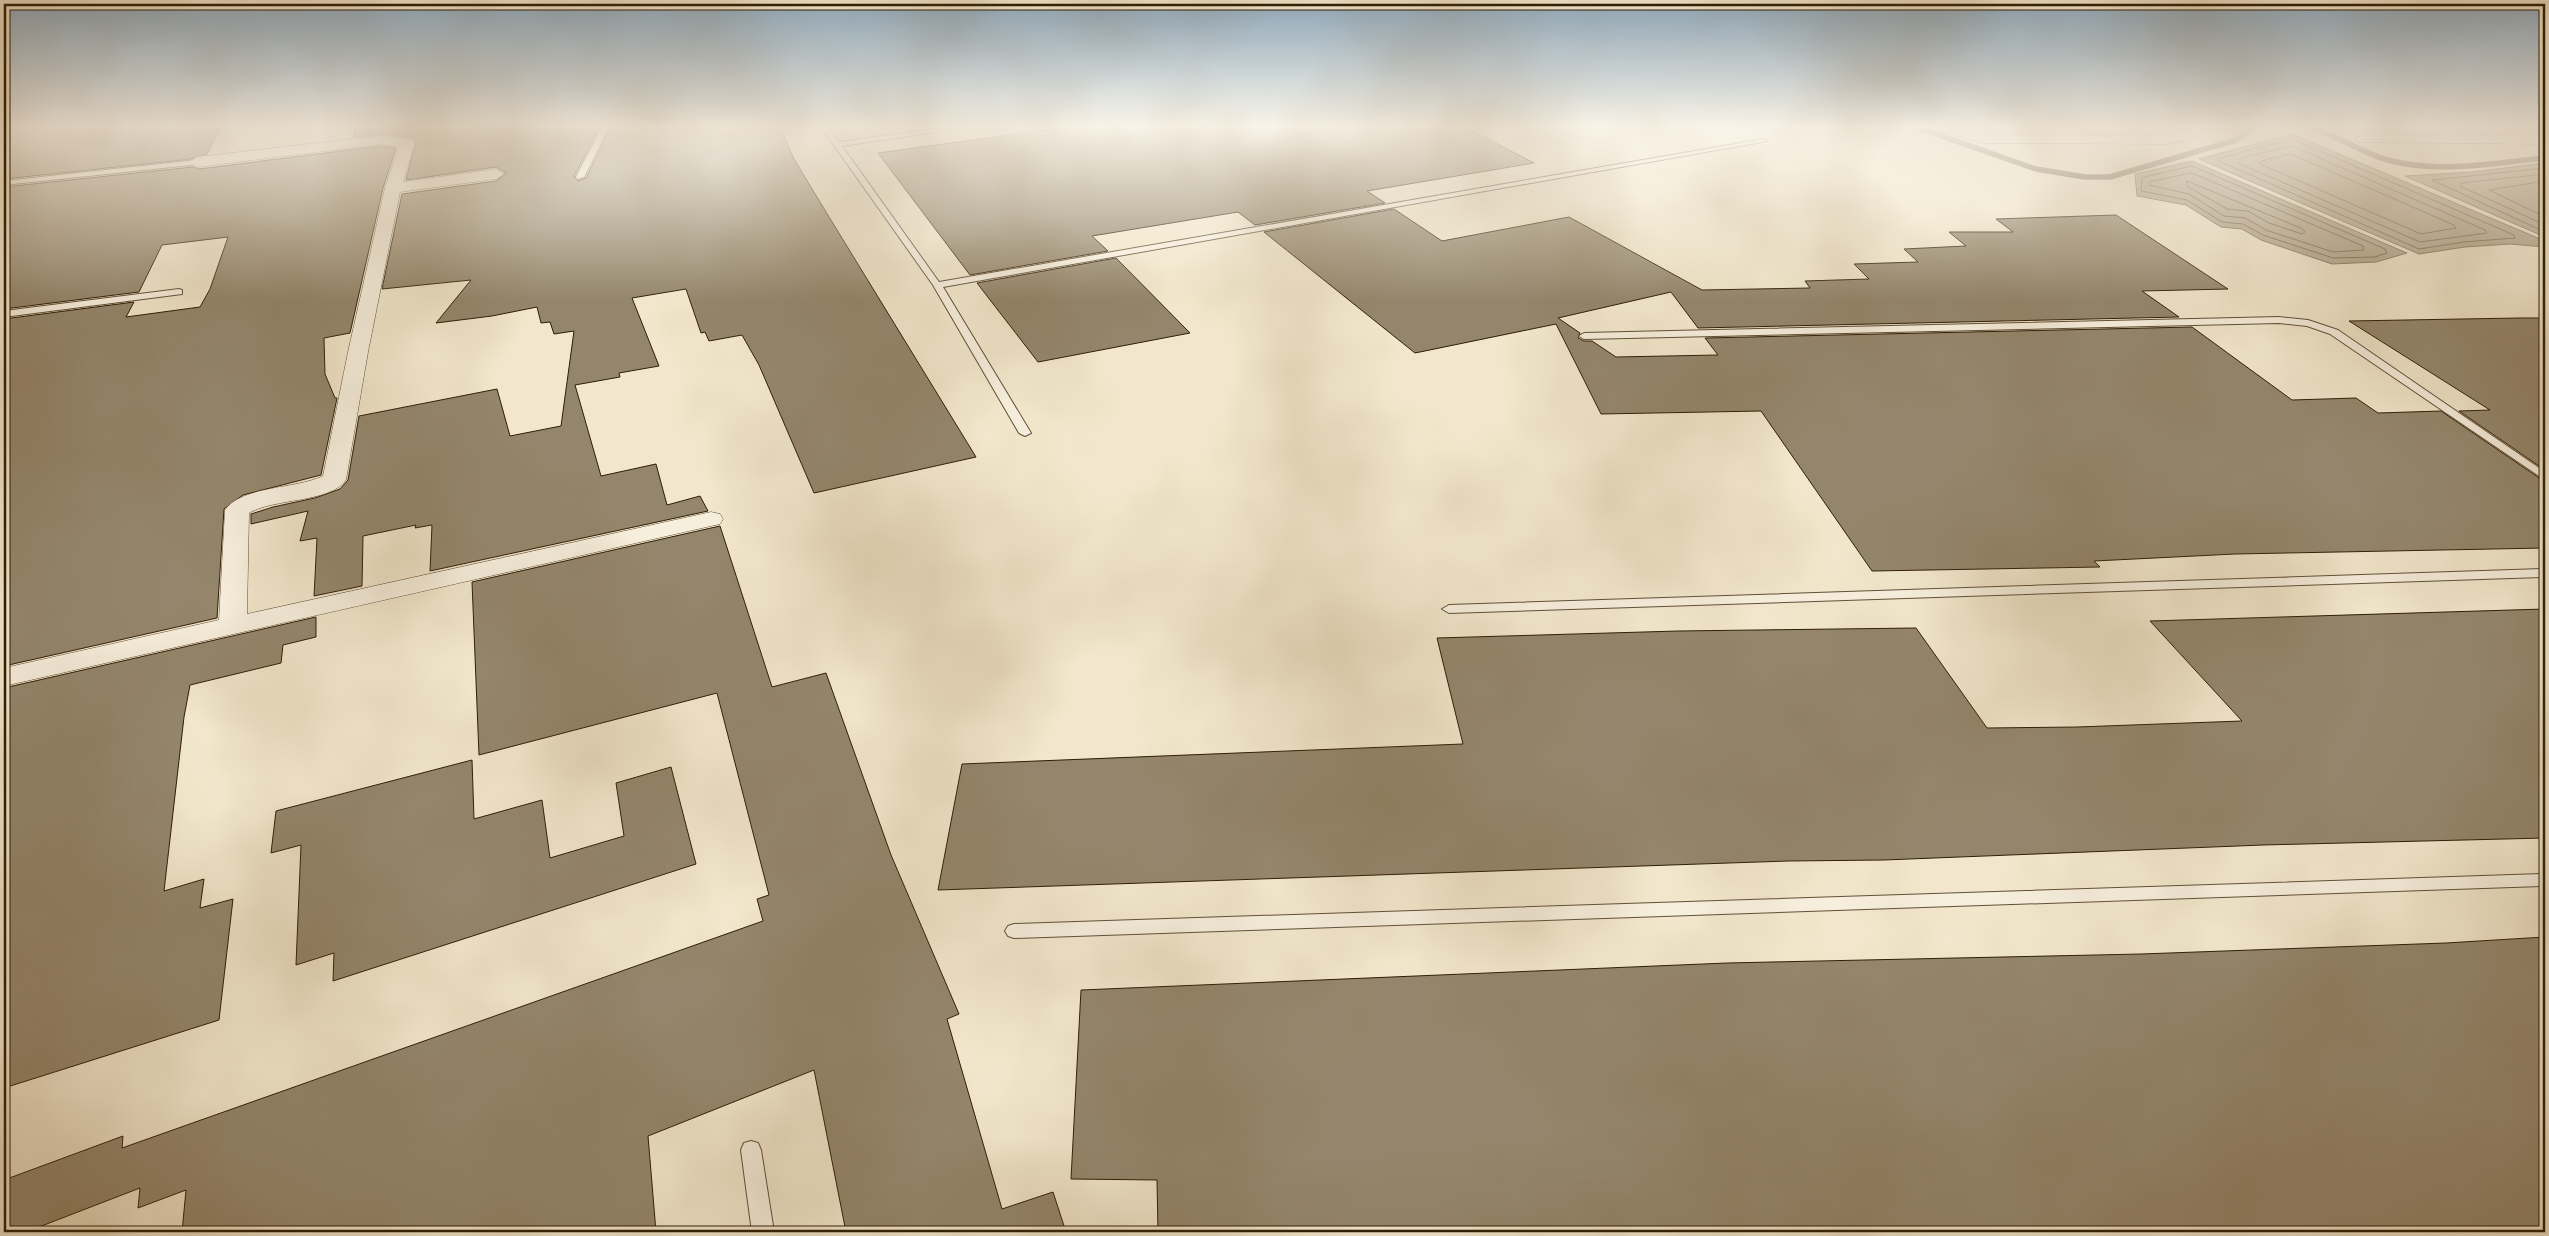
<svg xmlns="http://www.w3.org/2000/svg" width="2549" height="1236" viewBox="0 0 2549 1236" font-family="Vollkorn,serif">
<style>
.water{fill:#b0a288;stroke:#7c6d54}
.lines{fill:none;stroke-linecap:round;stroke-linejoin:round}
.shore{stroke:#706046;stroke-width:1}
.stream{stroke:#7c6d54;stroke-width:5.5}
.building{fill:#94866c;stroke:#2f1d05}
.service-casing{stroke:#605037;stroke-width:2}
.minor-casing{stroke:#605037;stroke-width:1}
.service{fill:#f7efde;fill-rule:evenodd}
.minor{fill:#f7efde;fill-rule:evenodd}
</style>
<rect width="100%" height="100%" fill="#f2e7cc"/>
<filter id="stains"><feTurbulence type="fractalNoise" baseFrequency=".004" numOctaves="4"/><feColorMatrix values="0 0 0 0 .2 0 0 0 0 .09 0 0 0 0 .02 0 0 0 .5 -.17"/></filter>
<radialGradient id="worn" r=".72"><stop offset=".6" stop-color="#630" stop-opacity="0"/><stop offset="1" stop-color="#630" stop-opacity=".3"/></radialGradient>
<path class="water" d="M2292,134l253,107v6l-35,-3 -45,3 -46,7 -220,-95z
M2192,161l215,92 -31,9 -44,2 -71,-24 -19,-11 -21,-2 -35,-22 -49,-9 -2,-22z
M2545,163v74l-140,-61 67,-4z"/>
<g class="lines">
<path class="shore" d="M2292,139l222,96 1,3 -51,4 -45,7 -200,-88 2,-3z
M2292,146l193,84 2,3 -67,9 -182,-79 1,-4z
M2291,154l163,71 2,3 -35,6 -161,-70 2,-3z
M2192,166l193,83 2,4 -12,4 -42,1 -70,-23 -20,-11 -21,-2 -35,-22 -46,-9 1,-13z
M2545,168l-113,12 113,52
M2192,173l171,73 1,4 -31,2 -67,-22 -21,-12 -21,-2 -35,-22 -40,-9 1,-3z
M2545,174l-83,9 -2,3 85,39
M2187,181l116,48 2,3 -3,2 -33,-11 -21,-12 -21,-2 -40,-23z
M2545,181l-56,9 56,27"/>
<path class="stream" d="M1916,127l120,42 49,8h25l126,-37 20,-13
M2310,127c27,8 51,26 78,33 51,14 105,3 157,-2"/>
</g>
<path class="building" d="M4,127h217l-14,27 -16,5 -187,20z
M355,127h245l-26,49 4,5 8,-3 25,-51h169l14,32 32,53 150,245 -162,36 -55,-128 -17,-30 -33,6 -4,-9 -4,1 -15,-44 -54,9 27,68 -40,7 1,4 -45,8 26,91 55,-12 11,41 33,-9 8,15 -278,60 2,-46 -17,3 1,-3 -53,11 -1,50 -48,10 3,-58 -17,3 8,-30 -57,13v-10l22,-7 42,-9 25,-9 8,-9 11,-64 138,-27 13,47 51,-10 13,-95 -20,3 -4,-12 -9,1 -4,-16 -45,9 -56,7 35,-43 -89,9 20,-95 94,-13 10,-8 -10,-6 -90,13 10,-39 -8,-4 -28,-3 -26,3z
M1068,127h397l69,36 -167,28 18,12 -130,22 -17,-13 -146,24 16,15 -138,24 -92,-122z
M380,146l16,2 -13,40 -33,145 -26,5 1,36 10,24h2l-16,77 -78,20 -19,14 -7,109 -213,48v-347l130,-17 -8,15 74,-10 10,-18 18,-52 -66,8 -23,47 -135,17v-122l189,-20 6,2z
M1394,209l48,32 127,-24 133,73 108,-2 -5,-7 64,-2 -15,-15 64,-2 -14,-13 62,-3 -17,-14h64l-17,-13 120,-4 112,74 -86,2 37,26 -481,11 -27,-36 -113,26 22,15 -2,5 6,3h8l24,16 102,-2 -13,-17 487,-11 100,73 64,-2 22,15 63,-2 104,71v66l-310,6 -141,7 6,6 -228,4 -111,-160 -160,3 -45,-90 -141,29 -151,-121z
M1116,258l74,75 -152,29 -61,-79z
M2518,318h27v152l-86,-59 31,-1 -141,-89z
M720,526l52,161 54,-14 65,182 68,159 -12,5 55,190 51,-17 13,40h-220l-32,-162 -166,66 8,96h-474l4,-42 -48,18 2,-20 -114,44h-22v-52l119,-44 -1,12 641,-227 -6,-22 12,-4 -52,-202 -238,62 -7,-173z
M2545,609v229l-282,7 -379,15 -96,1 -850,29 24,-126 501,-20 -26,-106 241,-7 238,-3 71,100 90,-1 165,-6 -92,-100z
M316,617v20l-33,8 -2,18 -91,22 -6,32 -20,174 40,-12 -4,29 33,-9 -14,121 -215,68v-400z
M472,760l2,59 68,-19 8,58 74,-22 -8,-53 55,-16 25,97 -363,117 1,-28 -38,12 5,-120 -30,8 5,-42z
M2545,937v295h-1387l-1,-52 -86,-1 10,-189 646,-27 414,-9 305,-11z"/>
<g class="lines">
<defs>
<path id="service" d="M602,127h7l-25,50 -7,2 -1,-2z
M821,127h7l11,15 110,-15h21l-128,19 97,136 825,-143 4,2 -825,146 88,146 -6,3 -6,-3 -86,-148z
M197,160l4,2 -1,2 -196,21v-4z
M179,289l3,1v4l-178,23v-6z
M2279,317l29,3 30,10 207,142v8l-215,-146 -23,-8 -28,-3 -695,16 -5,-3 5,-3z
M2545,569v8l-1096,36 -7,-4 7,-4z
M2545,874v12l-1531,52 -6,-2 -3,-5 3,-5 6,-2z
M751,1141l7,2 3,7 13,82h-22l-11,-82 3,-7z"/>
<path id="minor" d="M1934,127h24l27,8 184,1 22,-9h20l-24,13 -18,4 -185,-1 -48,-13z
M2362,135l183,1v8l-188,-2 -2,-3z
M380,136l28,3 7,4 -12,39 93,-13 8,5 -8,5 -96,13 -32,160 -22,128c-16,23 -72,18 -97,33l-2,101 464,-102 9,2 3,5 -3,5 -9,2 -707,160v-18l215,-48 6,-110c16,-24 72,-21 98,-34l25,-124 37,-164 14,-41 -19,-3 -183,23 -8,-5 8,-5z"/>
</defs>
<use href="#service" class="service-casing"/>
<use href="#minor" class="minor-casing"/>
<use href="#service" class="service"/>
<use href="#minor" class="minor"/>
</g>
<linearGradient id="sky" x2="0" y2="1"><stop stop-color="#91adc2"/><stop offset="0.42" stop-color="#f9f4e8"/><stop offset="1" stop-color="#f9f4e8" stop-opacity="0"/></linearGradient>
<rect width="2549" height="300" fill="url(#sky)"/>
<rect width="2549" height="1236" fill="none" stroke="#f2e7cc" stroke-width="20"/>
<rect x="5" y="5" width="2539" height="1226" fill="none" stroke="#2f1d05" stroke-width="2.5"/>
<rect x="10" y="10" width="2529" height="1216" fill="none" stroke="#2f1d05"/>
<rect width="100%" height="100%" filter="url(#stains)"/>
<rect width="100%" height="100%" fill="url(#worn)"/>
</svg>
